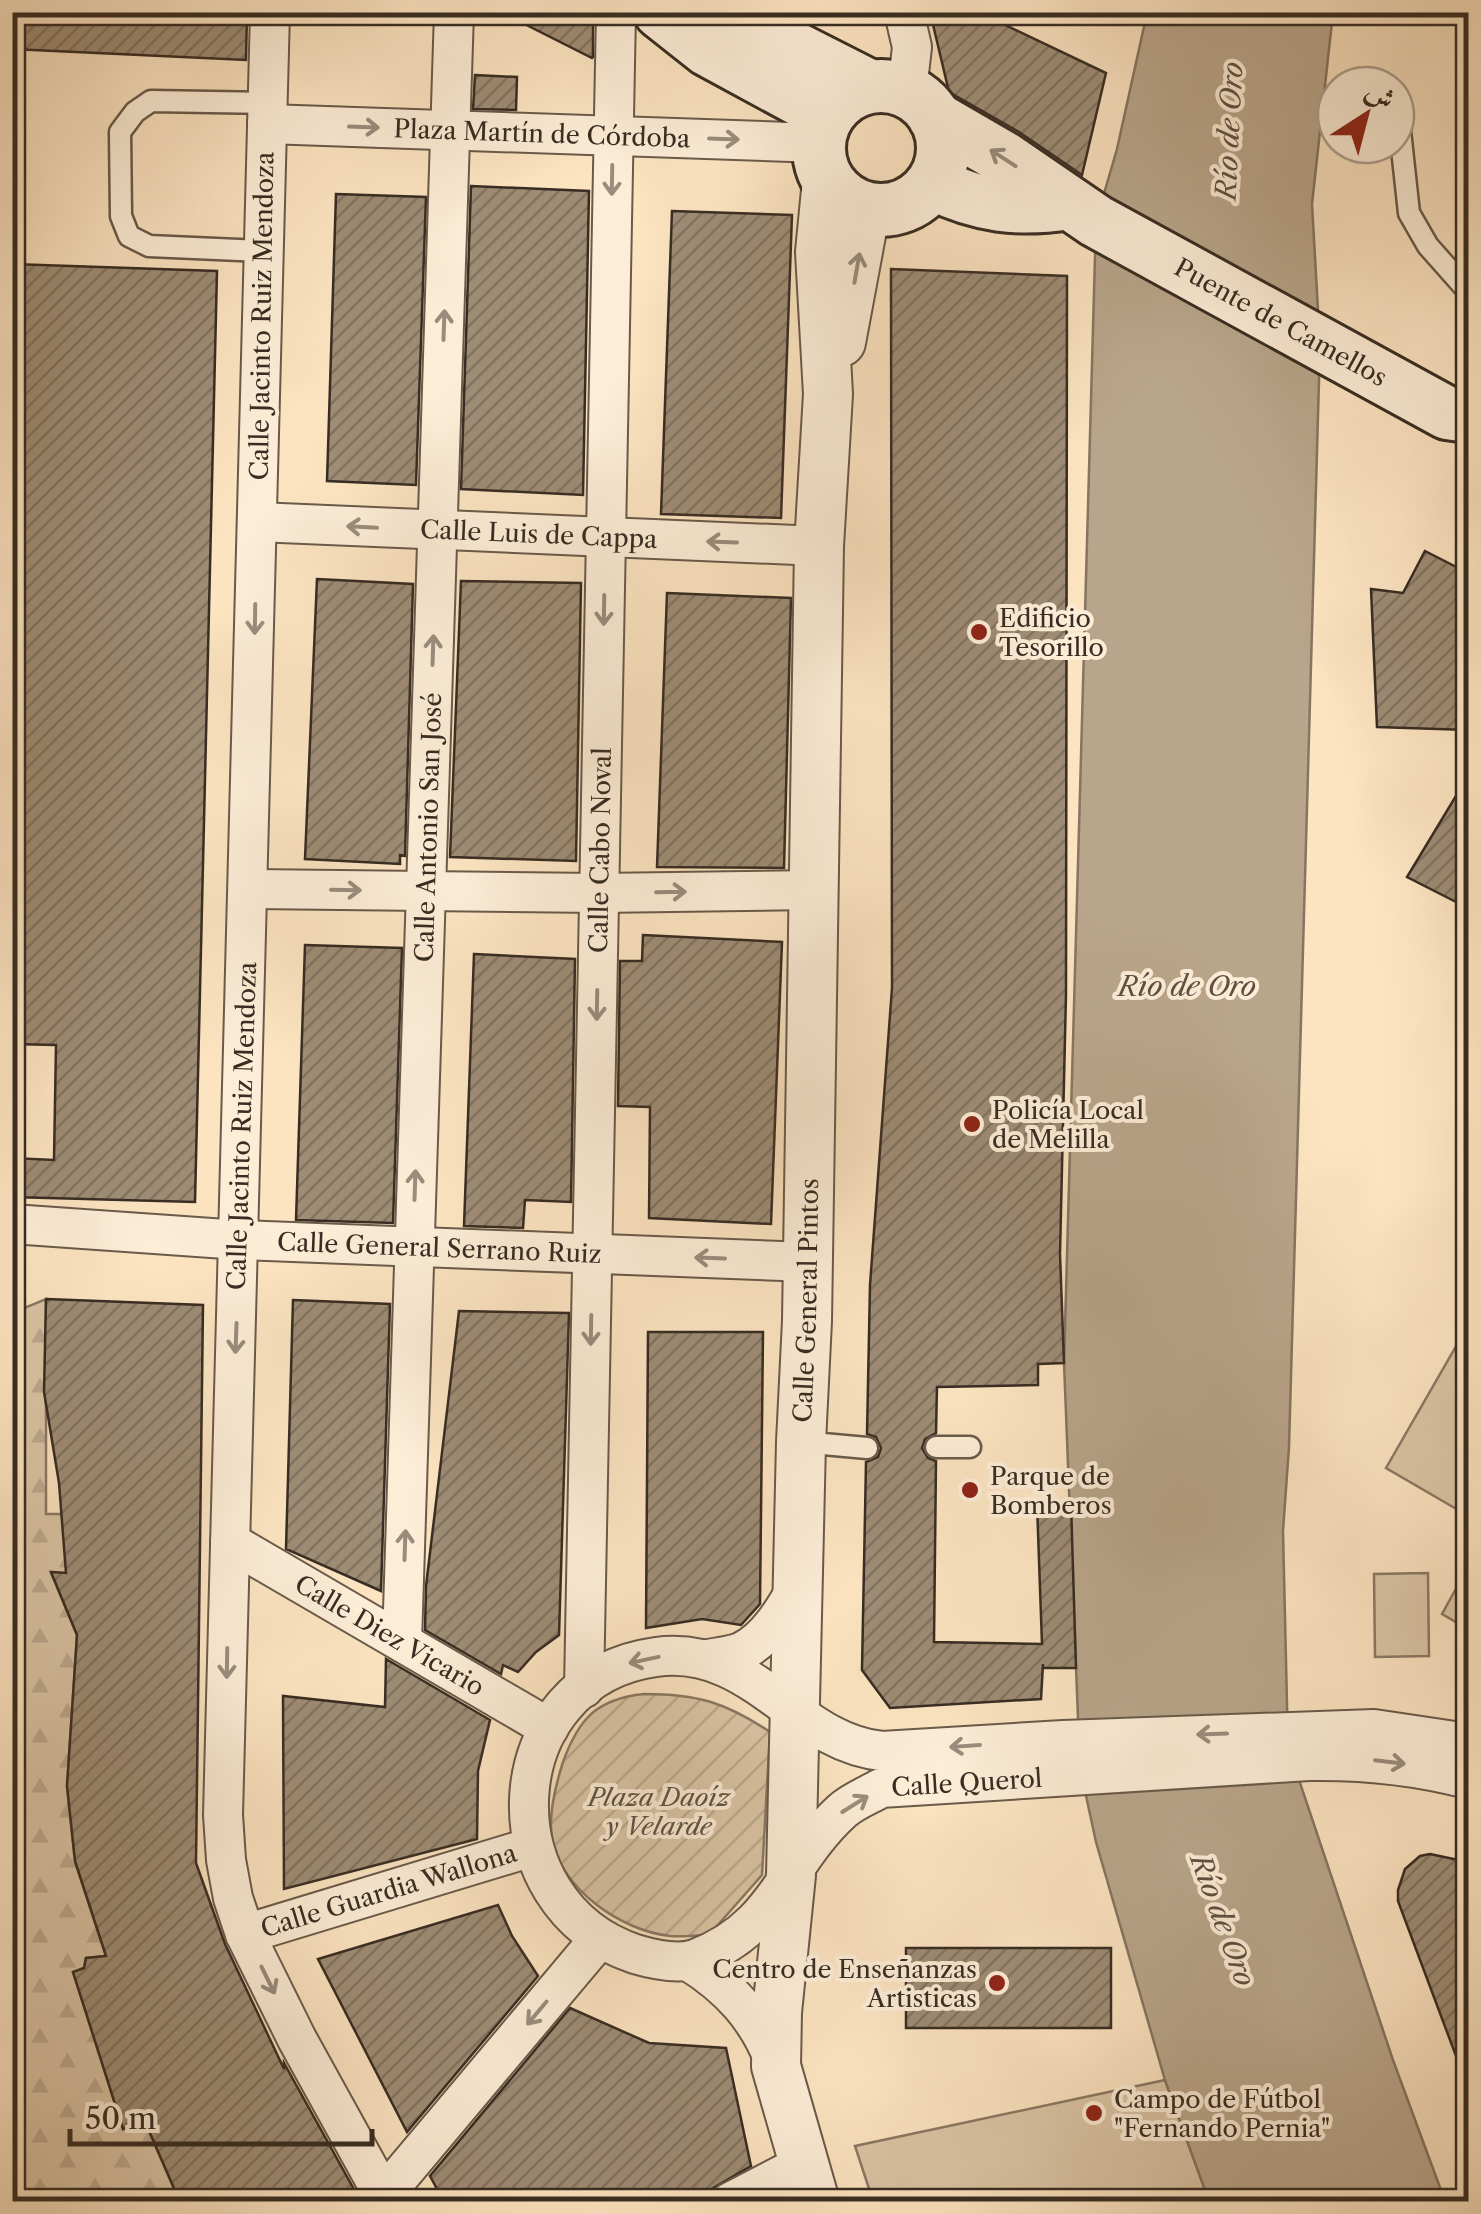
<svg xmlns="http://www.w3.org/2000/svg" width="1481" height="2214" viewBox="0 0 1481 2214" font-family="'Libre Caslon Text',Amiri,serif">
<style>
.forest{fill:url(#forest-firs);stroke:#8a7864;stroke-width:2.5}
.garden{fill:url(#garden-furrows);stroke:#8a7864;stroke-width:2.5}
.pitch{fill:#dbc5a6;stroke:#8a7864;stroke-width:2.5}
.water{fill:#b9a58b;stroke:#857561;stroke-width:2.5}
.building{fill:url(#building-hatch);stroke:#382c23;stroke-width:2.5}
.lines{fill:none;stroke-linecap:round;stroke-linejoin:round}
.service-casing{stroke:#695a4a;stroke-width:25}
.minor-casing{stroke:#695a4a;stroke-width:42}
.tertiary-casing{stroke:#695a4a;stroke-width:52}
.secondary-casing{stroke:#382c23;stroke-width:58}
.service{stroke:#fdedd7;stroke-width:20}
.minor{stroke:#fdedd7;stroke-width:38}
.tertiary{stroke:#fdedd7;stroke-width:48}
.secondary{stroke:#fdedd7;stroke-width:52}
.oneway{stroke:#9a8c7d}
.poi-dot{fill:#8f2418;stroke:#fdedd7;stroke-width:4}
.labels{text-anchor:middle;dominant-baseline:central;stroke-width:8;stroke-linejoin:round;paint-order:stroke}
.street-label{font-size:25px;fill:#382c23;stroke:#fdedd7}
.poi-label{font-size:25px;fill:#382c23;stroke:#fdedd7;text-anchor:start}
.park-label{font-size:25px;font-style:italic;fill:#615244;stroke:#fdedd7}
.water-label{font-size:28px;font-style:italic;fill:#5f5042;stroke:#fdedd7}
</style>
<defs>
<pattern id="forest-firs" width="22" height="20" patternUnits="userSpaceOnUse" patternTransform="scale(2.5)"><rect width="22" height="20" fill="#dbc5a6"/><path d="M5 1l3.5 6h-7zM16 11l3.5 6h-7z" fill="#bda98f"/></pattern>
<pattern id="garden-furrows" width="10" height="10" patternUnits="userSpaceOnUse" patternTransform="scale(2.5)"><rect width="10" height="10" fill="#dbc5a6"/><path d="M-1 1l2-2M0 10L10 0M9 11l2-2" fill="none" stroke="#bda98f"/></pattern>
<pattern id="building-hatch" width="6" height="6" patternUnits="userSpaceOnUse" patternTransform="scale(2.5)"><rect width="6" height="6" fill="#9e8c75"/><path d="M-1 1l2-2M0 6l6-6M5 7l2-2" fill="none" stroke="#827360"/></pattern>
</defs>
<rect width="100%" height="100%" fill="#fce4c1"/>
<filter id="stains"><feTurbulence type="fractalNoise" baseFrequency=".002" numOctaves="4"/><feColorMatrix values="0 0 0 0 .2 0 0 0 0 .09 0 0 0 0 .02 0 0 0 .5 -.17"/></filter>
<radialGradient id="worn" r=".72"><stop offset=".6" stop-color="#630" stop-opacity="0"/><stop offset="1" stop-color="#630" stop-opacity=".3"/></radialGradient>
<path class="forest" d="M46,1299v215h26l-3,59h-18l26,62 -10,151 8,76 31,94 -20,2 -2,10 -11,4 50,157 26,2 28,65 -11,6h-153l-1,-889z"/>
<path class="garden" d="M644,1694c53,0 81,8 126,38l-8,143 -53,60c-13,0 -26,2 -39,1 -48,-5 -110,-47 -118,-98 -4,-23 4,-54 11,-76 16,-44 34,-63 81,-68z"/>
<path class="pitch" d="M1466,1329l2,1v177l-3,7 -79,-46z
M1468,1567v62l-26,-15z
M1428,1573l1,83 -54,1 -1,-83z
M1165,2080l44,121h-336l-18,-55z"/>
<path class="water" d="M1147,13h186l-21,191 8,141 -31,1102 -6,84 5,216 105,313 52,141h-236l-44,-121 -69,-238 -16,-74 -16,-405 32,-1142 21,-72z"/>
<path class="building" d="M12,12h235l-1,48 -234,-11z
M501,12h92v45l-1,1z
M930,12h48l128,61 -24,102 -63,-43 -70,-40z
M475,75l42,2 -1,33 -43,-1z
M471,186l118,5 -6,304 -122,-6z
M336,194l90,3 -10,288 -89,-4z
M672,211l120,4 -11,303 -120,-4z
M12,264l205,7 -22,931 -183,-5v-39l42,2 2,-115 -44,-1z
M891,269l176,7 -1,718 -6,260 4,109 -26,1v21l-101,2 -1,46 -11,6 -3,9 6,10 8,3 -2,181 108,2 -5,-140 34,-1 5,165h-33v-4l-2,35 -151,9 -28,-38 4,-208 12,-5 3,-9 -5,-11 -9,-3 3,-149 22,-297z
M1425,551l43,22v157l-91,-3 -6,-138 32,4z
M317,579l96,5 -8,272 -5,-1v9l-95,-5z
M461,581l120,2 -5,278 -126,-4z
M667,593l124,5 -7,270 -127,-1z
M1468,776v132l-61,-31z
M643,935l139,7 -11,282 -122,-6 1,-111 -32,-1 2,-145h22z
M305,945l97,3 -9,275 -97,-3z
M474,954l101,5 -4,243 -46,-2 -2,28 -59,-2z
M46,1299l157,6 -7,558 29,81 59,125v-6l77,139h-181l-37,-85 -20,12 -50,-157 11,-4 2,-10 20,-2 -31,-95 -8,-75 10,-151 -26,-63 15,1 -7,-90 -15,-91z
M293,1300l97,4 -9,287 -95,-42z
M459,1311l110,2 -10,322 -23,17 -18,20 -15,-7 -2,9 -76,-44 1,-44z
M648,1332h115l-3,272 -19,21 -39,-6 -56,9z
M386,1659l104,61 -12,51 -1,68 -193,50 -1,-193 102,11z
M1430,1854l38,8v217l-3,1 -67,-179v-11l7,-21 15,-13z
M498,1905l14,31 26,40 -131,156 -89,-173z
M906,1948h205v80h-205z
M570,2008l79,35 77,5 25,118 -62,36h-245l-14,-26z"/>
<g class="lines">
<defs>
<path id="service" d="M1396,94l13,119 19,33 40,45
M263,251l-114,-5 -20,-10 -8,-20 -1,-84 15,-20 16,-11 117,2
M801,1442l66,6
M936,1447h34"/>
<g id="minor">
<path d="M270,12l-47,1803 3,45 7,38 12,36 52,105 90,163"/>
<path d="M904,12l8,35 -5,44"/>
<path id="s1" d="M267,124l552,19"/>
<path id="s2" d="M257,522l562,24"/>
<path d="M248,889l351,4 215,-3"/>
<path id="s3" d="M12,1224l228,16 568,22"/>
<path id="s4" d="M230,1542l319,186"/>
<path id="s5" d="M402,1642l52,-1630"/>
<path d="M708,1659c10,-2 23,-3 33,-7 27,-13 44,-43 58,-68"/>
<path id="s6" d="M584,1688l32,-1676"/>
<path id="s7" d="M1468,1743l-94,-14 -311,11 -181,11c-86,-8 -129,-107 -226,-94 -160,22 -171,247 -21,297 17,5 42,11 60,5 83,-31 89,-95 147,-148 11,-10 27,-16 39,-23l428,-27c56,-1 105,4 159,18"/>
<path id="s8" d="M245,1934l287,-87"/>
<path d="M688,1961c42,26 70,57 87,102"/>
<path d="M384,2195l216,-257"/>
<path d="M730,2202l73,-38"/>
</g>
<g id="tertiary">
<path d="M841,342l25,-134"/>
<path id="s9" d="M815,2202l-39,-136 1,-54 14,-137 10,-433 6,-121 12,-775 9,-152 -8,-142 7,-72"/>
</g>
<g id="secondary">
<path d="M660,12l48,38 120,65"/>
<path d="M723,12l146,74"/>
<circle cx="881" cy="148" r="62"/>
<path id="s10" d="M935,118l69,40 92,63 351,192 21,3"/>
<path d="M934,184c45,22 84,27 134,19"/>
</g>
</defs>
<use href="#service" class="service-casing"/>
<use href="#minor" class="minor-casing"/>
<use href="#tertiary" class="tertiary-casing"/>
<use href="#secondary" class="secondary-casing"/>
<use href="#service" class="service"/>
<use href="#minor" class="minor"/>
<use href="#tertiary" class="tertiary"/>
<use href="#secondary" class="secondary"/>
</g>
<defs><path id="oneway-shaft" d="M-6 0H5M1.5-3L5.5 0L1.5 3" fill="none" stroke-width="1.6" stroke-linecap="round" stroke-linejoin="round" transform="scale(2.5)"/></defs>
<g class="oneway">
<use href="#oneway-shaft" transform="translate(364 127) rotate(2)"/>
<use href="#oneway-shaft" transform="translate(724 139) rotate(2)"/>
<use href="#oneway-shaft" transform="translate(1003 158) rotate(-147)"/>
<use href="#oneway-shaft" transform="translate(612 180) rotate(91)"/>
<use href="#oneway-shaft" transform="translate(857 268) rotate(-80)"/>
<use href="#oneway-shaft" transform="translate(444 325) rotate(-88)"/>
<use href="#oneway-shaft" transform="translate(362 527) rotate(-177)"/>
<use href="#oneway-shaft" transform="translate(722 542) rotate(-178)"/>
<use href="#oneway-shaft" transform="translate(604 610) rotate(91)"/>
<use href="#oneway-shaft" transform="translate(255 619) rotate(91)"/>
<use href="#oneway-shaft" transform="translate(433 650) rotate(-88)"/>
<use href="#oneway-shaft" transform="translate(346 890) rotate(1)"/>
<use href="#oneway-shaft" transform="translate(671 892) rotate(-1)"/>
<use href="#oneway-shaft" transform="translate(597 1005) rotate(91)"/>
<use href="#oneway-shaft" transform="translate(415 1185) rotate(-88)"/>
<use href="#oneway-shaft" transform="translate(710 1258) rotate(-178)"/>
<use href="#oneway-shaft" transform="translate(591 1330) rotate(91)"/>
<use href="#oneway-shaft" transform="translate(236 1338) rotate(92)"/>
<use href="#oneway-shaft" transform="translate(405 1545) rotate(-88)"/>
<use href="#oneway-shaft" transform="translate(644 1660) rotate(168)"/>
<use href="#oneway-shaft" transform="translate(227 1663) rotate(91)"/>
<use href="#oneway-shaft" transform="translate(1212 1734) rotate(178)"/>
<use href="#oneway-shaft" transform="translate(965 1746) rotate(176)"/>
<use href="#oneway-shaft" transform="translate(1390 1762) rotate(7)"/>
<use href="#oneway-shaft" transform="translate(855 1804) rotate(-32)"/>
<use href="#oneway-shaft" transform="translate(268 1980) rotate(64)"/>
<use href="#oneway-shaft" transform="translate(537 2013) rotate(130)"/>
</g>
<g class="poi-dot">
<circle cx="979" cy="632" r="10"/>
<circle cx="972" cy="1124" r="10"/>
<circle cx="970" cy="1490" r="10"/>
<circle cx="997" cy="1983" r="10"/>
<circle cx="1094" cy="2113" r="10"/>
</g>
<g class="labels">
<g class="street-label">
<text stroke="none"><textPath href="#s1" startOffset="275">Plaza Martín de Córdoba</textPath></text>
<text transform="translate(262 316) rotate(-89)">Calle Jacinto Ruiz Mendoza</text>
<text stroke="none"><textPath href="#s10" startOffset="402">Puente de Camellos</textPath></text>
<text stroke="none"><textPath href="#s2" startOffset="282">Calle Luis de Cappa</textPath></text>
<text stroke="none"><textPath href="#s5" startOffset="815">Calle Antonio San José</textPath></text>
<text stroke="none"><textPath href="#s6" startOffset="838">Calle Cabo Noval</textPath></text>
<text transform="translate(242 1126) rotate(-88)">Calle Jacinto Ruiz Mendoza</text>
<text stroke="none"><textPath href="#s3" startOffset="428">Calle General Serrano Ruiz</textPath></text>
<text stroke="none"><textPath href="#s9" startOffset="908">Calle General Pintos</textPath></text>
<text stroke="none"><textPath href="#s4" startOffset="185">Calle Diez Vicario</textPath></text>
<text stroke="none"><textPath href="#s7" startOffset="1652">Calle Querol</textPath></text>
<text stroke="none"><textPath href="#s8" startOffset="150">Calle Guardia Wallona</textPath></text>
</g>
<g class="poi-label">
<text x="999" y="618">Edificio<tspan x="999" dy="29">Tesorillo</tspan></text>
<text x="992" y="1110">Policía Local<tspan x="992" dy="29">de Melilla</tspan></text>
<text x="990" y="1476">Parque de<tspan x="990" dy="29">Bomberos</tspan></text>
<text x="977" y="1969" text-anchor="end">Centro de Enseñanzas<tspan x="977" dy="29">Artisticas</tspan></text>
<text x="1114" y="2099">Campo de Fútbol<tspan x="1114" dy="29">"Fernando Pernia"</tspan></text>
</g>
<g class="park-label">
<text x="659" y="1797">Plaza Daoíz<tspan x="659" dy="29">y Velarde</tspan></text>
</g>
<g class="water-label">
<text transform="translate(1229 131) rotate(-87)">Río de Oro</text>
<text x="1187" y="986">Río de Oro</text>
<text transform="translate(1223 1920) rotate(70)">Río de Oro</text>
</g>
</g>
<rect width="1481" height="2214" fill="none" stroke="#fce4c1" stroke-width="50"/>
<rect x="15" y="15" width="1451" height="2184" fill="none" stroke="#382c23" stroke-width="5"/>
<rect x="25" y="25" width="1431" height="2164" fill="none" stroke="#382c23" stroke-width="2.5"/>
<g transform="translate(1366 115) rotate(36)"><circle r="48" fill="#fdedd7" stroke="#aea08f" stroke-width="2.5"/>
<path d="M0-8L18 38L0 25L-18 38Z" fill="#8f2418"/>
<text y="-15" font-size="28" font-weight="bold" text-anchor="middle" fill="#382c23">ش</text>
</g>
<path d="M70 2129v15h302v-15" fill="none" stroke="#382c23" stroke-width="5"/>
<text x="85" y="2129" font-size="30" fill="#382c23" stroke="#fdedd7" stroke-width="8" paint-order="stroke">50 m</text>
<rect width="100%" height="100%" filter="url(#stains)"/>
<rect width="100%" height="100%" fill="url(#worn)"/>
</svg>
